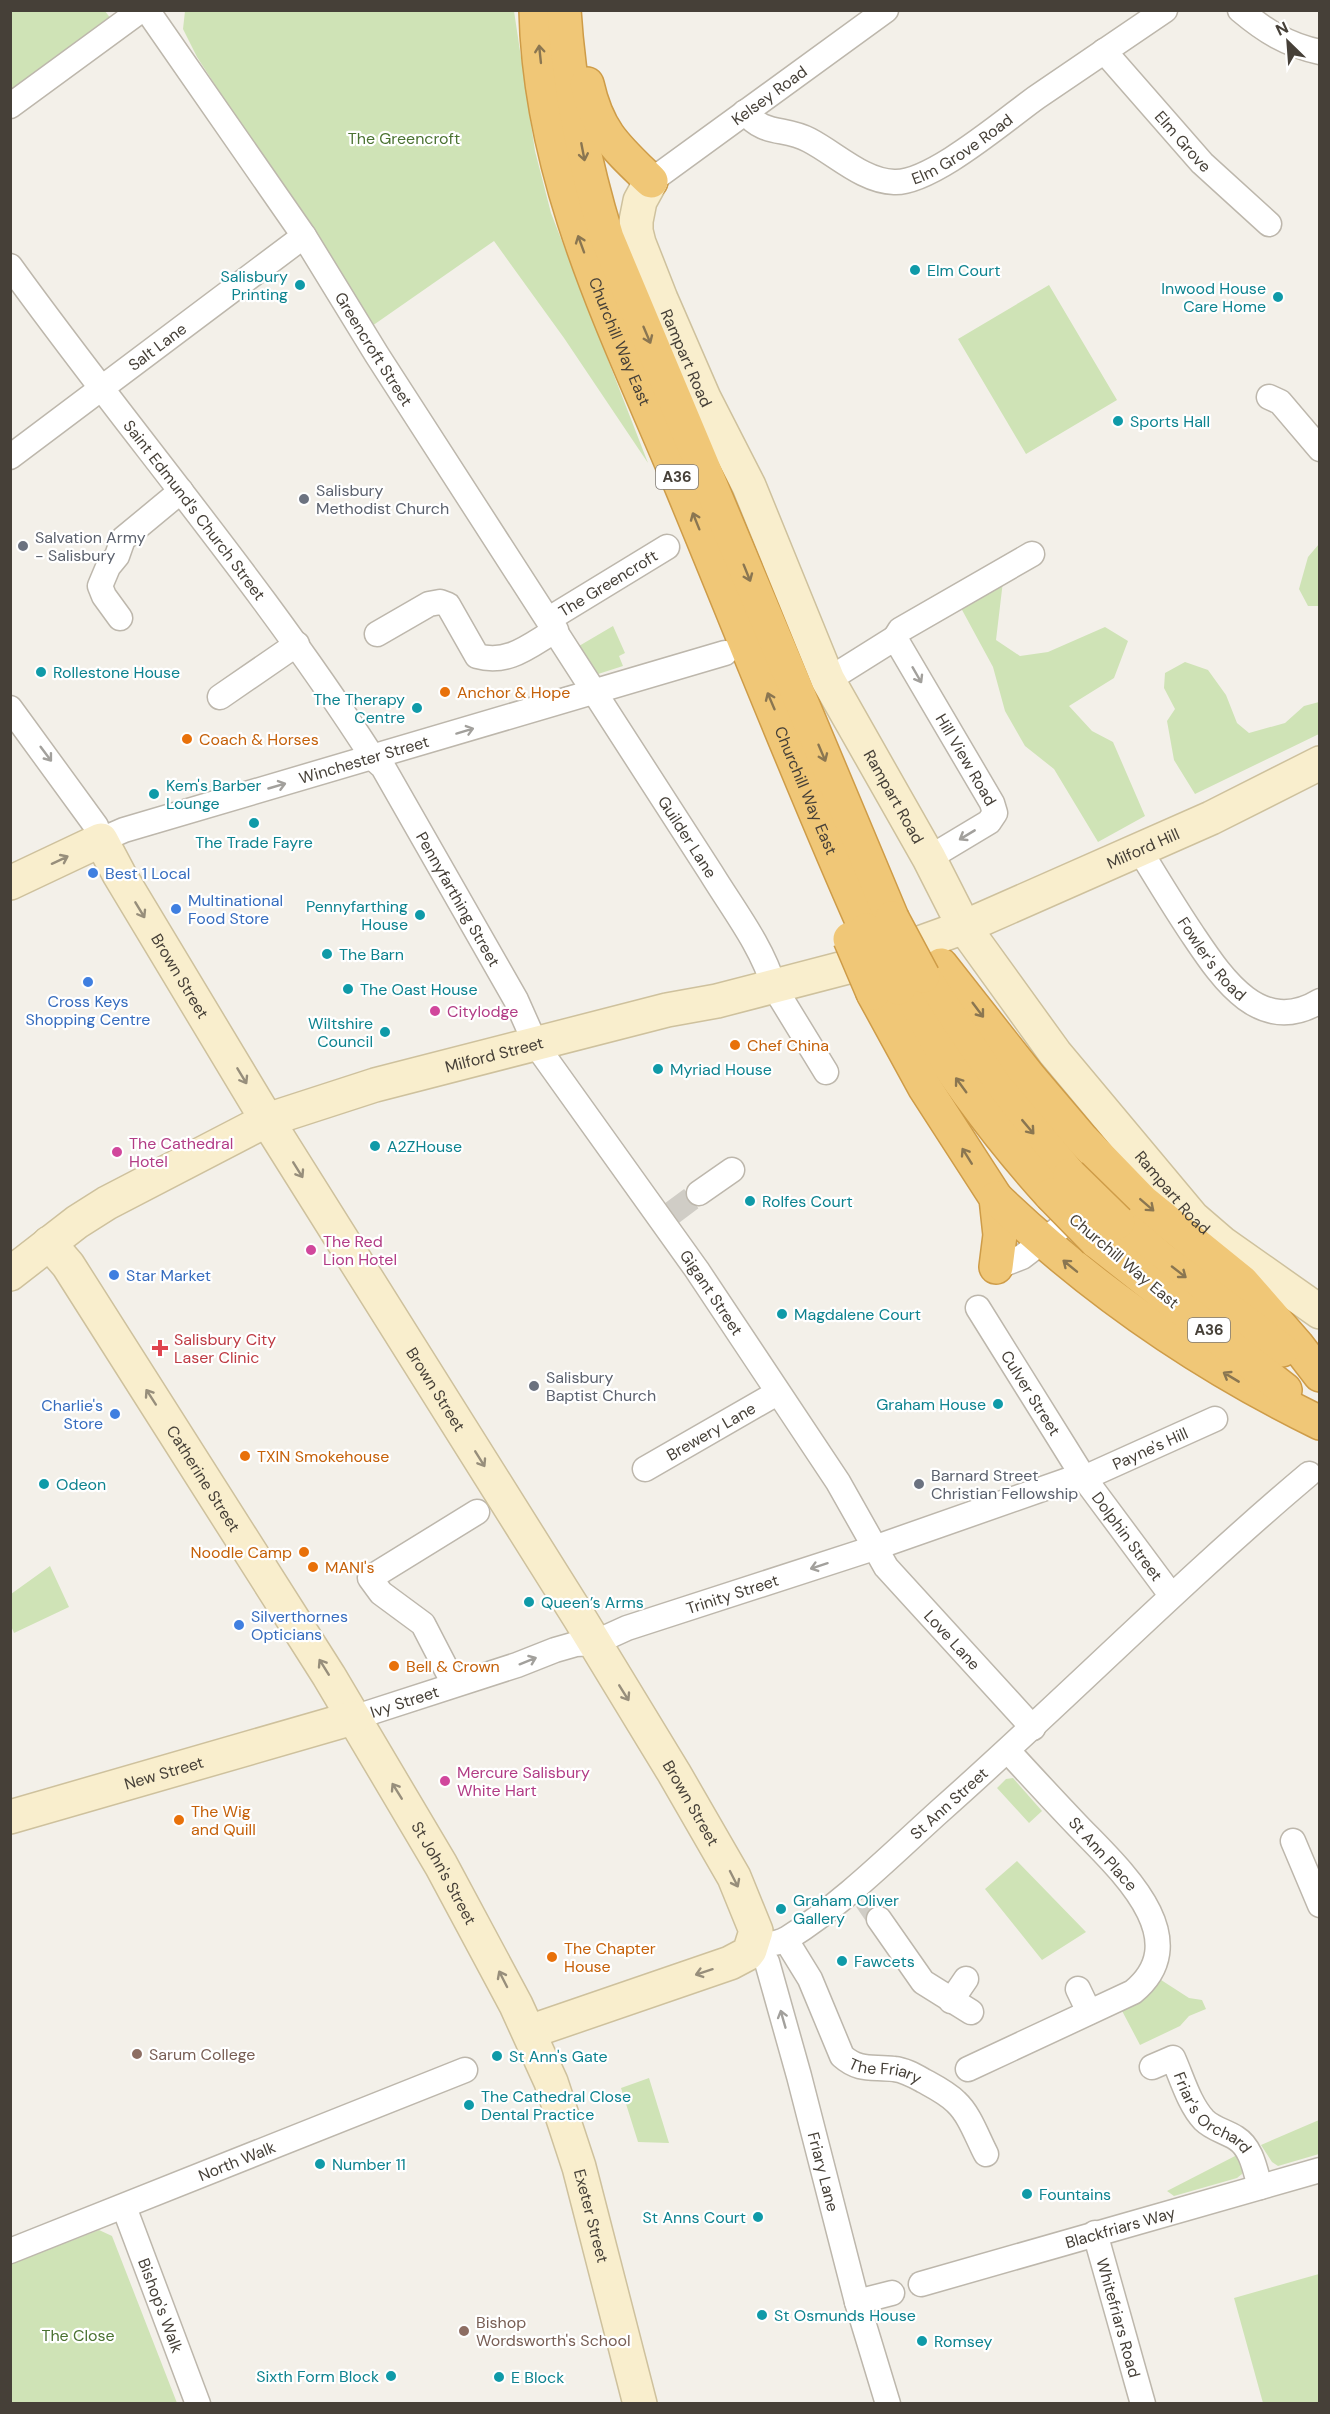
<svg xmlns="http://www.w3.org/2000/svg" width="1330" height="2414" viewBox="0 0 1330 2414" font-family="'DM Sans',sans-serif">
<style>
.green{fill:#cfe3b6}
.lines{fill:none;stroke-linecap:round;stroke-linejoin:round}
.street-tunnel{stroke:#d0cdc6;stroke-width:24;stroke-dasharray:24 12;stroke-linecap:butt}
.street-casing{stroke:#bdb7ac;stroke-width:27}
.secondary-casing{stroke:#cec19d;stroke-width:36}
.highway-casing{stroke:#ce9c48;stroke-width:36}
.street{stroke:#fff;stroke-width:24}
.secondary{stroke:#f9eecd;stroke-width:33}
.highway{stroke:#f0c777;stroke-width:33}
.highway-bridge-casing{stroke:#ce9c48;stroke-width:36;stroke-linecap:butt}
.highway-bridge{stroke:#f0c777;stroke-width:33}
.oneway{stroke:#8a7651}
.oneway2{stroke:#a2a09c}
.oneway3{stroke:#978e7b}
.culture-dot{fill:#0f9aa8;stroke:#fff;stroke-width:2}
.worship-dot{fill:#6b7280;stroke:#fff;stroke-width:2}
.food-dot{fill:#e8710a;stroke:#fff;stroke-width:2}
.shop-dot{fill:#3f7fe0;stroke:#fff;stroke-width:2}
.hotel-dot{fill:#d1479c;stroke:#fff;stroke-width:2}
.health-dot{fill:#e0444e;stroke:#fff;stroke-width:2}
.education-dot{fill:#8d6e63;stroke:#fff;stroke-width:2}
.labels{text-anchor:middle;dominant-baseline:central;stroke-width:4.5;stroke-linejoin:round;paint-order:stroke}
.shield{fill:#fff;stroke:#7e7974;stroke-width:1.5}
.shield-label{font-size:15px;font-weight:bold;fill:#464038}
.street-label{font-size:16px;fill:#464038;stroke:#fff}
.park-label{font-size:16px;fill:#4a7231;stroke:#fff}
.culture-label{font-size:16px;fill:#0d838f;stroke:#fff;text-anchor:start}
.worship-label{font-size:16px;fill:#5b616d;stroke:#fff;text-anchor:start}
.food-label{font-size:16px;fill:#c56008;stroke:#fff;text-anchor:start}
.shop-label{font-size:16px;fill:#366cbe;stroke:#fff;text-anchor:start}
.hotel-label{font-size:16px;fill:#b23c85;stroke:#fff;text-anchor:start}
.health-label{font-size:16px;fill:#be3a42;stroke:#fff;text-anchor:start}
.education-label{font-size:16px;fill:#785e54;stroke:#fff;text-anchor:start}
</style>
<rect width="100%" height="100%" fill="#f3f0e9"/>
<path class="green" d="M11,11h94l6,8 -100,73z
M185,11h329l21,140 16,62 97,250 -84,-125 -70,-97 -122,85 -175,-269 -14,-28z
M1049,285l68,115 -91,54 -68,-115z
M1319,544v62h-11l-9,-17 9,-32z
M1003,581l-7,59 24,16 28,-4 57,-25 23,14 -14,37 -45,28 23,25 21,11 32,74 -47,26 -44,-73 -29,-23 -20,-35 -12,-44 -32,-59z
M613,626l12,27 -6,3 4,10 -28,9 -16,-29z
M1185,662l23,8 18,25 11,28 12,10 36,-10 19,-17 15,-4v32l-124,60 -21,-34 -7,-39 8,-12 -11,-21 1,-15z
M50,1566l19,41 -55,26 -3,-7v-32z
M1013,1778l29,33 -13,12 -32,-35 9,-9z
M1017,1861l69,71 -44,28 -57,-71z
M1158,1978l31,20 13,2 4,9 -17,7 -9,10 -40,19 -20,-38z
M649,2078l20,65 -31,-1 -17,-54z
M1319,2116v38l-41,12 -6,-4 -11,-17 58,-25z
M1237,2155l7,14 -2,5 -5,4 -63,18 -7,-5z
M99,2230l13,6 65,167h-166v-139z
M1319,2274v129h-56l-29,-105z"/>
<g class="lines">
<path class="street-tunnel" d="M672,1213l27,-20
M866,1900l13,19"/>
<defs>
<g id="street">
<path id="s1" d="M147,10l157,226 73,119 334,518c22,36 51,73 63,114l52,85"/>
<path d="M1240,10c25,21 47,35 80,42"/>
<path id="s2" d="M1104,51l98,112 67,61"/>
<path d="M10,106l131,-96"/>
<path id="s3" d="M745,112c19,24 39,15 64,28 27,14 54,41 85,42 37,2 112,-63 143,-85 43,-29 85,-58 128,-87"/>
<path id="s4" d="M651,181l235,-171"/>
<path id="s5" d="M10,266c119,165 253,320 363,492l10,9 133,233 20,45 161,225 141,212 48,85 147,161"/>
<path d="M1269,397l11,5 40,47"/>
<path id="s6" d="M10,457l294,-221"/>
<path d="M120,618l-16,-22 -4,-10 8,-19 9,-11 6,-17 58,-48"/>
<path id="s7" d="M549,619l118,-72"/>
<path d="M377,634l52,-30 11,-2 8,3 29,51c32,9 53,-11 79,-26"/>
<path d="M895,638l5,-8 132,-76"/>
<path id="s8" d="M828,680l67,-42 97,165 3,10 -6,9 -60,36"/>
<path d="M220,697l77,-53"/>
<path id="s9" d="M10,708l86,118 5,14 23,-10 601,-177"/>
<path id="s10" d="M1139,849c17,28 34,56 52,83 29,43 68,106 129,69"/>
<path d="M699,1193l33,-23"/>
<path d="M996,1267l26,-10 64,-49"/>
<path id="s11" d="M978,1308l106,170 87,117"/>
<path id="s12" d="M645,1469l132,-76"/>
<path d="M454,1684l-31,-60 -42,-31 -11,-15 107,-66"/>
<path id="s13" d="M353,1718l164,-53 38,-15 21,-6 18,-1 33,-15 247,-80 194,-68 16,-2 131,-59"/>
<path d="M1293,1841l27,64"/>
<path d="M879,1919l44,63 48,30"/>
<path id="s14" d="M786,1940l24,39 32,77c18,16 31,10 52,13 11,1 21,7 30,12 11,6 23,12 32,21 14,13 21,35 30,52"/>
<path id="s15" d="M753,1944c12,1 25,0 35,-6 56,-35 104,-84 153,-128 124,-110 241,-229 368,-336"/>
<path id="s16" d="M753,1944l14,18 32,114 58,226 31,102"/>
<path d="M1078,1989l11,23"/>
<path d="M951,2001l15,-22"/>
<path id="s17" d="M1152,2067l21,-9c9,20 16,46 31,62 9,9 21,11 32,18 16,10 19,32 24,49"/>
<path d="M968,2069l165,-77c66,-54 -17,-126 -56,-167 -23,-24 -46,-49 -69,-74"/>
<path id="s18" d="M124,2207l74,197"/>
<path id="s19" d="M1095,2233l48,171"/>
<path id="s20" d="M10,2251l455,-181"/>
<path id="s21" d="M921,2284l399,-114"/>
<path d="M857,2302l35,-9"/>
</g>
<g id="secondary">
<path id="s22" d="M651,181l-11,20 -4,20v10l3,12 22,56 43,99 45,88 79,194 101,178 35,69 91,126 138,165 29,25 98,69"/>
<path id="s23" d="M10,883l91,-43 18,34 148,246 312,497 95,156 60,104 22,54 -6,19 -3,4 -17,9 -201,69"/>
<path id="s24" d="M49,1243l19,22 261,411 112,189 75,140 35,77 28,85 61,237"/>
<path id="s25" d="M10,1274l67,-52 30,-19 160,-83 108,-35 292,-75 50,-9 150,-39 97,-35 247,-109 109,-55"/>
<path id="s26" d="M10,1817l343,-99"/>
</g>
<g id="highway">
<path id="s27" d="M536,10c4,174 81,322 146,478 61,147 119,296 184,442"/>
<path d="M564,10c5,78 20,154 43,228l285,680"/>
<path d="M587,84c11,49 30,64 64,97"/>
<path d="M941,965l89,113 51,60 61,63 100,81 55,63 23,30"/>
<path d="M923,976l73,111 74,88"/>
<path d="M899,988c45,75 94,143 152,207"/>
<path d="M873,993l52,95 71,110 4,37 -4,32"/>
<path d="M996,1198c96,92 205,167 324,225"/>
<path d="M1118,1222l45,38 119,90"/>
<path d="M1096,1241l189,149"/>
</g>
</defs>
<use href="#street" class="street-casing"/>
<use href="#secondary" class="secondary-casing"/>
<use href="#highway" class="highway-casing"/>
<use href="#street" class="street"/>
<use href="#secondary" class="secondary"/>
<use href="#highway" class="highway"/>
<defs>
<path id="highway-bridge" d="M892,918l31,58
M866,930l33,58
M850,939l23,54
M1070,1175l48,47
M1051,1195l45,46"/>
</defs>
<use href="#highway-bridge" class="highway-bridge-casing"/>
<use href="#highway-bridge" class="highway-bridge"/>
</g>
<defs><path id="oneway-shaft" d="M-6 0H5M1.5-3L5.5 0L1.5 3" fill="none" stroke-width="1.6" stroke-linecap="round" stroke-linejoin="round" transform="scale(1.5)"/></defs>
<g class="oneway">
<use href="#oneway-shaft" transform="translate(540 54) rotate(-96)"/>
<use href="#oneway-shaft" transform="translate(583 152) rotate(79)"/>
<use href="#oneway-shaft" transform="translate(581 244) rotate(-110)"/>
<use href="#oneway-shaft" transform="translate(647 335) rotate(67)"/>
<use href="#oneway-shaft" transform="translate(696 521) rotate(-112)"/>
<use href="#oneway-shaft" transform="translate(747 573) rotate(68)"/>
<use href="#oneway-shaft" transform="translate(771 701) rotate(-113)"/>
<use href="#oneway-shaft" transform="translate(822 753) rotate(67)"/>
<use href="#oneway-shaft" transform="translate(978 1010) rotate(53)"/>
<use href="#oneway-shaft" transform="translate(961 1085) rotate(-126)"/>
<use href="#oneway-shaft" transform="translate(1028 1127) rotate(50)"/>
<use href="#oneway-shaft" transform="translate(967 1156) rotate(-122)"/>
<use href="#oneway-shaft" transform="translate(1147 1205) rotate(41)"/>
<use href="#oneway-shaft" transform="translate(1070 1266) rotate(-141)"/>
<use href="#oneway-shaft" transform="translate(1179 1272) rotate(38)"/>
<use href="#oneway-shaft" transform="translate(1231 1377) rotate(-149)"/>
</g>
<g class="oneway2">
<use href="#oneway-shaft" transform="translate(917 675) rotate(60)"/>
<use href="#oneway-shaft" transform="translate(465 731) rotate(-17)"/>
<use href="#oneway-shaft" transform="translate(46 754) rotate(53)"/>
<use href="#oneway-shaft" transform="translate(277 786) rotate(-16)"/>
<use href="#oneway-shaft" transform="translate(967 835) rotate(149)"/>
<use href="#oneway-shaft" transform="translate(819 1566) rotate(162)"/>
<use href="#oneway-shaft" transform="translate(528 1661) rotate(-22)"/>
<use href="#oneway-shaft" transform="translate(783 2019) rotate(-106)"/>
</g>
<g class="oneway3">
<use href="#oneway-shaft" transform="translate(60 860) rotate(-25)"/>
<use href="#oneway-shaft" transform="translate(140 910) rotate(59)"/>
<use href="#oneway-shaft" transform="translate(242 1076) rotate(59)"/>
<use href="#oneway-shaft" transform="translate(298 1170) rotate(58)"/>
<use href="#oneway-shaft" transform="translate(151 1397) rotate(-123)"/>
<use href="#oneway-shaft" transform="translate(480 1459) rotate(58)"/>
<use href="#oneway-shaft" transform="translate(324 1667) rotate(-122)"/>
<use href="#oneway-shaft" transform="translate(624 1693) rotate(58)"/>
<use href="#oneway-shaft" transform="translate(397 1791) rotate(-122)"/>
<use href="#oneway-shaft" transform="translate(734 1879) rotate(63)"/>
<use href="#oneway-shaft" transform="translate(704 1972) rotate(162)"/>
<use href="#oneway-shaft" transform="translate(503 1979) rotate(-117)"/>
</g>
<g class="culture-dot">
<circle cx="915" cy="270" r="6"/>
<circle cx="300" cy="285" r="6"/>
<circle cx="1278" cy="297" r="6"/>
<circle cx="1118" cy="421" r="6"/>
<circle cx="41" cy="672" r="6"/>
<circle cx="417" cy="708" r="6"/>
<circle cx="154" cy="794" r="6"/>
<circle cx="254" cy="823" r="6"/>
<circle cx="420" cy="915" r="6"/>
<circle cx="327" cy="954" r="6"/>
<circle cx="348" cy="989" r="6"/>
<circle cx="385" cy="1032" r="6"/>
<circle cx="658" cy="1069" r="6"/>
<circle cx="375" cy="1146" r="6"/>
<circle cx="750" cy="1201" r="6"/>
<circle cx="782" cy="1314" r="6"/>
<circle cx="998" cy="1404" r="6"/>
<circle cx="44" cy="1484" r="6"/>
<circle cx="529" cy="1602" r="6"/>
<circle cx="781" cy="1909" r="6"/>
<circle cx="842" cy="1961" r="6"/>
<circle cx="497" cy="2056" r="6"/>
<circle cx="469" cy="2105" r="6"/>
<circle cx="320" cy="2164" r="6"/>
<circle cx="1027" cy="2194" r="6"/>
<circle cx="758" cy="2217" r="6"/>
<circle cx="762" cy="2315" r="6"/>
<circle cx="922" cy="2341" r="6"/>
<circle cx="391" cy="2376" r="6"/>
<circle cx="499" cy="2377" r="6"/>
</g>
<g class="worship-dot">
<circle cx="304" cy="499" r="6"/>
<circle cx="23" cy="546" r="6"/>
<circle cx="534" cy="1386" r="6"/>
<circle cx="919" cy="1484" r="6"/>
</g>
<g class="food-dot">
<circle cx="445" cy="692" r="6"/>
<circle cx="187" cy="739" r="6"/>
<circle cx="735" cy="1045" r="6"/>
<circle cx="245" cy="1456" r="6"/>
<circle cx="304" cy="1552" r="6"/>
<circle cx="313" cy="1567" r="6"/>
<circle cx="394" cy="1666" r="6"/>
<circle cx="179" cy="1820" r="6"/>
<circle cx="552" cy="1957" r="6"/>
</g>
<g class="shop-dot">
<circle cx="93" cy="873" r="6"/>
<circle cx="176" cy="909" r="6"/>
<circle cx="88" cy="982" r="6"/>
<circle cx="114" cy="1275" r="6"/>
<circle cx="115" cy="1414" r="6"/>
<circle cx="239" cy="1625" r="6"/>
</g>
<g class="hotel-dot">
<circle cx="435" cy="1011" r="6"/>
<circle cx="117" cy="1152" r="6"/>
<circle cx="311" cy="1250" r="6"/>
<circle cx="445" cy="1781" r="6"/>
</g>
<path class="health-dot" d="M157 1339h6v6h6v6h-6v6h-6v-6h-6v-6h6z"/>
<g class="education-dot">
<circle cx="137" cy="2054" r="6"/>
<circle cx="464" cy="2331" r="6"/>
</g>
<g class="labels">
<g class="shield">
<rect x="656" y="465" width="42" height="24" rx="4.5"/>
<rect x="1188" y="1318" width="42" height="24" rx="4.5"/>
</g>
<g class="shield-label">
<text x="677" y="477">A36</text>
<text x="1209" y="1330">A36</text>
</g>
<g class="street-label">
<text stroke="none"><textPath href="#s4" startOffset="146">Kelsey Road</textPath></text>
<text stroke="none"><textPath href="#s2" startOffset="120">Elm Grove</textPath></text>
<text stroke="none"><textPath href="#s3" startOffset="244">Elm Grove Road</textPath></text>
<text stroke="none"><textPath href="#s27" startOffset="344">Churchill Way East</textPath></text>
<text stroke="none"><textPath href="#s6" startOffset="184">Salt Lane</textPath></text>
<text stroke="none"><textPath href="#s1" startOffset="408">Greencroft Street</textPath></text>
<text stroke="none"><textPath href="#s22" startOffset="190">Rampart Road</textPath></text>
<text stroke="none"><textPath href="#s5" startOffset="306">Saint Edmund's Church Street</textPath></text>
<text stroke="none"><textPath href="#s7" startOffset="69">The Greencroft</textPath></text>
<text stroke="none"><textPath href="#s9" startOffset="436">Winchester Street</textPath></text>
<text stroke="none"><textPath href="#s8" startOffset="220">Hill View Road</textPath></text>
<text stroke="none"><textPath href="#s27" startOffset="830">Churchill Way East</textPath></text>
<text stroke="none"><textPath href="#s22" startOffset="676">Rampart Road</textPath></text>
<text stroke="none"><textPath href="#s1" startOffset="988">Guilder Lane</textPath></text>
<text stroke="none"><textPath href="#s25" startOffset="1220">Milford Hill</textPath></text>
<text stroke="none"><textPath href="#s5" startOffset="777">Pennyfarthing Street</textPath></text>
<text stroke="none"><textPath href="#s10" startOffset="132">Fowler's Road</textPath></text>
<text stroke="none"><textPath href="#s23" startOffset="258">Brown Street</textPath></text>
<text stroke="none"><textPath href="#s25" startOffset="537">Milford Street</textPath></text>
<text stroke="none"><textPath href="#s22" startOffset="1162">Rampart Road</textPath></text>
<text transform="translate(1124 1261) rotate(40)">Churchill Way East</text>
<text stroke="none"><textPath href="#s5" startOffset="1246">Gigant Street</textPath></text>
<text stroke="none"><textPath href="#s23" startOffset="744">Brown Street</textPath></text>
<text stroke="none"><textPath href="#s11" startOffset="100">Culver Street</textPath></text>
<text stroke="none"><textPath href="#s12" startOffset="76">Brewery Lane</textPath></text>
<text stroke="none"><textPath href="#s13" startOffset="843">Payne's Hill</textPath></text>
<text stroke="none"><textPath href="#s24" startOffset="282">Catherine Street</textPath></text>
<text stroke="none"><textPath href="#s11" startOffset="273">Dolphin Street</textPath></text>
<text stroke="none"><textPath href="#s13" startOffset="400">Trinity Street</textPath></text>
<text stroke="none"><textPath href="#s5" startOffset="1670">Love Lane</textPath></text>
<text stroke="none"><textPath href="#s13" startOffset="54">Ivy Street</textPath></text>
<text stroke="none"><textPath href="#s26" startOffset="160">New Street</textPath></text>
<text stroke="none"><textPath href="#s23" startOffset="1230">Brown Street</textPath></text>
<text stroke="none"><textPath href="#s15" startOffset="246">St Ann Street</textPath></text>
<text transform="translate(1103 1854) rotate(48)">St Ann Place</text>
<text stroke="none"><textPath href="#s24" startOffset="744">St John's Street</textPath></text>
<text stroke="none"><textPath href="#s14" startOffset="176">The Friary</textPath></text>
<text stroke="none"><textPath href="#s17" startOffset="93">Friar's Orchard</textPath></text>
<text stroke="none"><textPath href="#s20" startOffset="244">North Walk</textPath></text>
<text stroke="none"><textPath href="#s16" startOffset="240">Friary Lane</textPath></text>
<text stroke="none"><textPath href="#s24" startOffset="1119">Exeter Street</textPath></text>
<text stroke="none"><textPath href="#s21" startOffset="207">Blackfriars Way</textPath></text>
<text stroke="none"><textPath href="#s18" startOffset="105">Bishop's Walk</textPath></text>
<text stroke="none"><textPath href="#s19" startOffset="88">Whitefriars Road</textPath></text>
</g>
<g class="park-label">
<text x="404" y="138">The Greencroft</text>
<text x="78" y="2335">The Close</text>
</g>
<g class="culture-label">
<text x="927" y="270">Elm Court</text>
<text x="288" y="276" text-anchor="end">Salisbury<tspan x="288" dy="18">Printing</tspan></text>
<text x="1266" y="288" text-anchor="end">Inwood House<tspan x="1266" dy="18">Care Home</tspan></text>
<text x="1130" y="421">Sports Hall</text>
<text x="53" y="672">Rollestone House</text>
<text x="405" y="699" text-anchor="end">The Therapy<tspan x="405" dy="18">Centre</tspan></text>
<text x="166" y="785">Kem's Barber<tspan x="166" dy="18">Lounge</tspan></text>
<text x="254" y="842" text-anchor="middle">The Trade Fayre</text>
<text x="408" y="906" text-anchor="end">Pennyfarthing<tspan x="408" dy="18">House</tspan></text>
<text x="339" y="954">The Barn</text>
<text x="360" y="989">The Oast House</text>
<text x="373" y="1023" text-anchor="end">Wiltshire<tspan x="373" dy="18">Council</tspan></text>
<text x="670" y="1069">Myriad House</text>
<text x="387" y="1146">A2ZHouse</text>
<text x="762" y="1201">Rolfes Court</text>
<text x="794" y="1314">Magdalene Court</text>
<text x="986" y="1404" text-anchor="end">Graham House</text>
<text x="56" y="1484">Odeon</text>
<text x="541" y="1602">Queen’s Arms</text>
<text x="793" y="1900">Graham Oliver<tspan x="793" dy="18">Gallery</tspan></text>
<text x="854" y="1961">Fawcets</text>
<text x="509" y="2056">St Ann's Gate</text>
<text x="481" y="2096">The Cathedral Close<tspan x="481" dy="18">Dental Practice</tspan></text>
<text x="332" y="2164">Number 11</text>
<text x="1039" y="2194">Fountains</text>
<text x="746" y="2217" text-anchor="end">St Anns Court</text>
<text x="774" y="2315">St Osmunds House</text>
<text x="934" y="2341">Romsey</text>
<text x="379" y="2376" text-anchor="end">Sixth Form Block</text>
<text x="511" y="2377">E Block</text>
</g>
<g class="worship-label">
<text x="316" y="490">Salisbury<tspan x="316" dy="18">Methodist Church</tspan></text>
<text x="35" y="537">Salvation Army<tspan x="35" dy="18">- Salisbury</tspan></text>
<text x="546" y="1377">Salisbury<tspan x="546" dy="18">Baptist Church</tspan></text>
<text x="931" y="1475">Barnard Street<tspan x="931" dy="18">Christian Fellowship</tspan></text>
</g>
<g class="food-label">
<text x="457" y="692">Anchor &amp; Hope</text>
<text x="199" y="739">Coach &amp; Horses</text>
<text x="747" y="1045">Chef China</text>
<text x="257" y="1456">TXIN Smokehouse</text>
<text x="292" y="1552" text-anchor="end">Noodle Camp</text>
<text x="325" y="1567">MANI's</text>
<text x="406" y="1666">Bell &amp; Crown</text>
<text x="191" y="1811">The Wig<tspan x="191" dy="18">and Quill</tspan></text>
<text x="564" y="1948">The Chapter<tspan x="564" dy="18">House</tspan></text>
</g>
<g class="shop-label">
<text x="105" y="873">Best 1 Local</text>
<text x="188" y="900">Multinational<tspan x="188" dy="18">Food Store</tspan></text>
<text x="88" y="1001" text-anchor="middle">Cross Keys<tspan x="88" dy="18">Shopping Centre</tspan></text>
<text x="126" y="1275">Star Market</text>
<text x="103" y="1405" text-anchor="end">Charlie's<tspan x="103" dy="18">Store</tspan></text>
<text x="251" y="1616">Silverthornes<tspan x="251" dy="18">Opticians</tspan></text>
</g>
<g class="hotel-label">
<text x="447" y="1011">Citylodge</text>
<text x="129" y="1143">The Cathedral<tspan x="129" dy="18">Hotel</tspan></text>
<text x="323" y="1241">The Red<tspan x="323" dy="18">Lion Hotel</tspan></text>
<text x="457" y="1772">Mercure Salisbury<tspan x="457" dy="18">White Hart</tspan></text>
</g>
<g class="health-label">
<text x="174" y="1339">Salisbury City<tspan x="174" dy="18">Laser Clinic</tspan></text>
</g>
<g class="education-label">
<text x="149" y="2054">Sarum College</text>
<text x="476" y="2322">Bishop<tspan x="476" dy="18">Wordsworth's School</tspan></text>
</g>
</g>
<rect width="1330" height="2414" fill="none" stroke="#464038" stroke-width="24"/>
<g transform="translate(1288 42) rotate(335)" stroke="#ffffff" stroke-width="4.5" paint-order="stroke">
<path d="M0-4.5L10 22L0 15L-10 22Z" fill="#464038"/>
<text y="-9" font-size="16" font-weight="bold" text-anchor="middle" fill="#464038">N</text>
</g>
</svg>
